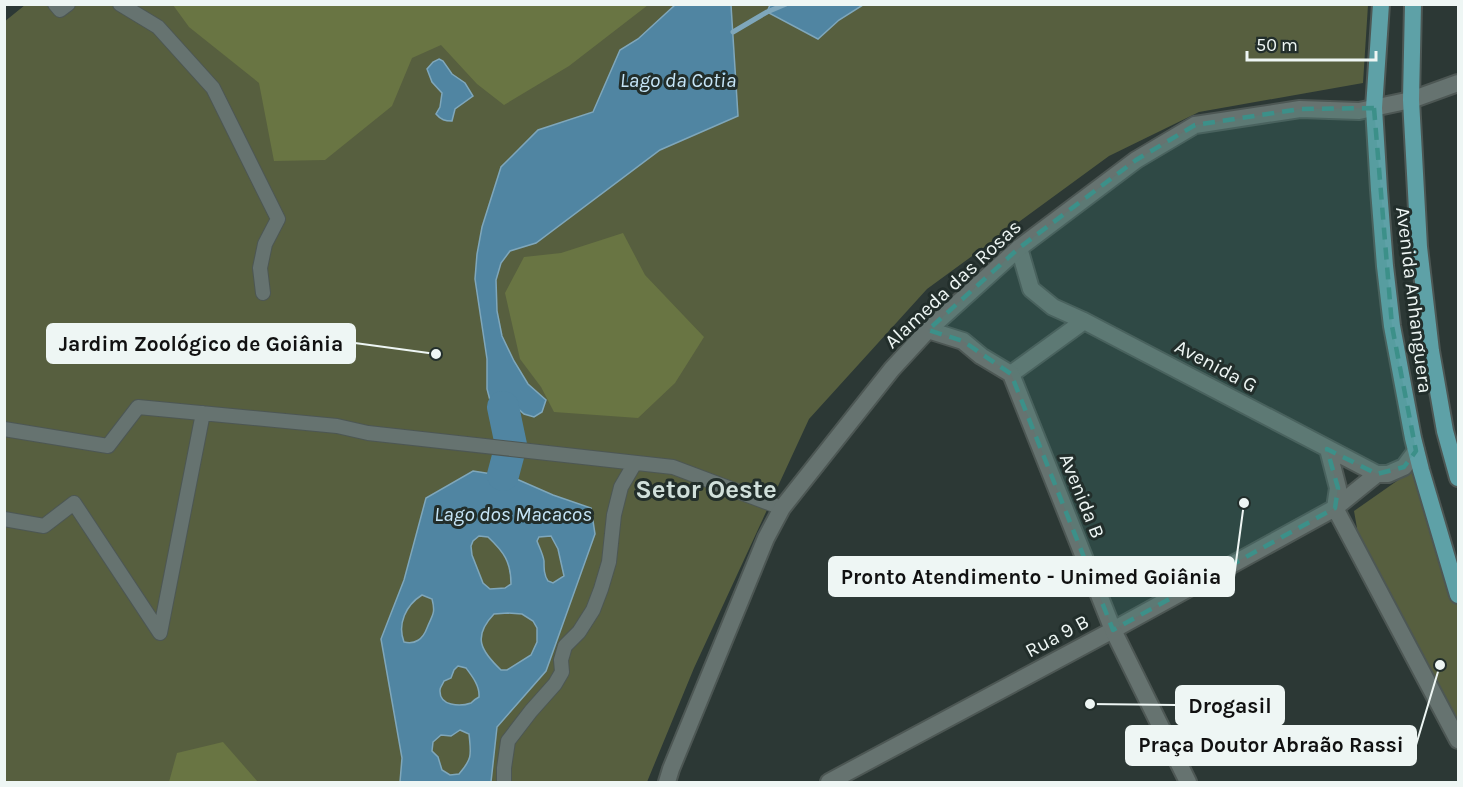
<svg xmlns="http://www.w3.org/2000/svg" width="1463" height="787" viewBox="0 0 1463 787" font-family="Karla,sans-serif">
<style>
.green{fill:#575f3f}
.forest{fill:#697543}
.water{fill:#5085a2;stroke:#7fa7bb;stroke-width:1.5;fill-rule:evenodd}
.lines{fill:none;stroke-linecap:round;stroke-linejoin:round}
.stream{stroke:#7fa7bb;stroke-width:5}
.river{stroke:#5085a2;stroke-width:32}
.pedestrian-casing{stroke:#4d5754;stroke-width:16}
.minor-casing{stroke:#4d5754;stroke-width:20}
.tertiary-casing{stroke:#4d5754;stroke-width:20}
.secondary-casing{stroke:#4d5754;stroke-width:20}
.primary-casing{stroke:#4d5754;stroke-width:20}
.pedestrian{stroke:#667370;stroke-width:14}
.minor{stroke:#667370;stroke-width:16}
.tertiary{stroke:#667370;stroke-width:16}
.secondary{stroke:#667370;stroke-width:16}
.primary{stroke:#5ea1a7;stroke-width:16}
.marked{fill:#3c9089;fill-opacity:0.2;stroke:#3c9089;stroke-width:4.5;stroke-dasharray:12 8;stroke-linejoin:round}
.labels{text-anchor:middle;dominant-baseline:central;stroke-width:6;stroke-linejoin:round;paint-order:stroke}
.street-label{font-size:20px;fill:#eef6f4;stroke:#222e2b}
.water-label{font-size:21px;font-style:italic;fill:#c6e5f7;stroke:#222e2b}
.district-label{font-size:26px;font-weight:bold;fill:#d1e0db;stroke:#222e2b}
.leader{fill:none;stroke:#eef6f4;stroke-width:2}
.callout-dot{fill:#eef6f4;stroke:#222e2b;stroke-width:2}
.callout{fill:#eef6f4;stroke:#eef6f4;stroke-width:2}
.callout-label{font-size:21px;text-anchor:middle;font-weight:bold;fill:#111}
</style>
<rect width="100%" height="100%" fill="#2c3835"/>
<path class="green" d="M25,5h1343l-5,78 -164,29 -90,44 -182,133 -118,130 -115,249 -47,114h-642l-1,-760z
M1414,469l44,126v139l-98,-189 -6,-34z"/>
<path class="forest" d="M173,5h475l-79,61 -65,39 -27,-21 -36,-39 -29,13 -20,48 -67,54 -51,1 -15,-78 -70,-56z
M623,233l22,42 59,62 -29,46 -37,35 -84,-6 -13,-25 -21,-28 -15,-66 19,-36 37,-4z
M223,742l35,40h-89l8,-29z"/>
<path class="water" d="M675,5h56l7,111 -78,34 -124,93 -26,8 -9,12 -5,17 1,31 5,25 12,25 14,23 18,16 -4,12 -8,5 -10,-3 -9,-8 -23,2 -5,-19v-30l-12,-80 2,-25 5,-27 19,-60 37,-37 55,-18 27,-62 18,-11z
M770,5v-1l93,1 -24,15 -21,19 -51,-27z
M439,59l4,2 9,13 13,9 8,13 -18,13 -3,12c-7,0 -11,-1 -16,-7l4,-7 2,-14 -10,-11 -5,-13 6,-7z
M473,471l39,6 41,18 38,13 4,26 -49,137 -49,56 -6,55h-91l2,-24 -21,-119 23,-59 22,-82zM479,536l9,1c16,15 23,25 23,47l-6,4 -15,1 -7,-6 -11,-28 -1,-9 2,-5zM551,536l7,13 6,27 -11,7 -5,-2c-4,-6 -4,-12 -4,-20 -1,-7 -5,-14 -7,-20l2,-4zM422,595l10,4c4,15 0,16 -5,29 -4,11 -12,17 -23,14 -7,-18 2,-37 18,-47zM508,613l14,1 11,7 4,7v14l-6,13 -24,15h-6c-20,-19 -29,-33 -7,-56zM458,666l8,2c6,8 14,18 13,29 -2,1 -7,5 -8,6 -11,4 -32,3 -31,-13 0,-3 3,-6 4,-9l7,-3 3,-8zM460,730l9,4c2,20 4,24 -10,40l-9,1 -8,-5 -4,-13 -6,-6 1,-9 8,-7 10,1z"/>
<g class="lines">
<path class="stream" d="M733,32l34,-20 19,-8"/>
<path class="river" d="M503,407l8,38 -8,30"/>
<defs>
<path id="pedestrian" d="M55,4l5,6 8,-6
M120,4l38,23 55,61 65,131 -13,25 -5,24 3,25
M4,429l104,17 30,-39 199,19 31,7 305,34 109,41
M4,519l40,7 30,-23 86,130 43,-220
M504,782v-14l4,-27 23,-30 24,-27 7,-12 -1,-12 4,-14 14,-14 14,-22 8,-21 8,-27 5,-47 7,-28 14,-24"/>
<path id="minor" d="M1019,248l12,41 22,18 31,14
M1011,374l73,-53 293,153
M1328,449l10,39 -3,20
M1335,508l123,232
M829,782l284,-152 222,-122 42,-34h11l16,-7 12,-16"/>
<path id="tertiary" d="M1411,100l47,-17
M928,330l35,11 18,15 30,18 102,256 75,152"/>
<path id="secondary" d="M667,782l4,-13 95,-231 16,-30 110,-139 36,-39 91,-82 117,-88 59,-35 105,-16 59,2 52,-11"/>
<path id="primary" d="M1381,4l-7,104 5,82 6,76 7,60 21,112 8,32 37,125
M1413,4l-2,96 8,147 12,104 14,80 13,47"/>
</defs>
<use href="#pedestrian" class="pedestrian-casing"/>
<use href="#minor" class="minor-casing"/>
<use href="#tertiary" class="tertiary-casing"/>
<use href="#secondary" class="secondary-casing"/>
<use href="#primary" class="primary-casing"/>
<use href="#pedestrian" class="pedestrian"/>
<use href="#minor" class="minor"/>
<use href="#tertiary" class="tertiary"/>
<use href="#secondary" class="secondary"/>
<use href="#primary" class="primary"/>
</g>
<path class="marked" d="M1374,108l18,218 24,125 -12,16 -27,7 -50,-25 11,39 -3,20 -222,122 -102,-256 -48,-33 -35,-11 91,-82 117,-88 59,-35 105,-16z"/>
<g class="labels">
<g class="street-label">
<text transform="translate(953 284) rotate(-43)">Alameda das Rosas</text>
<text transform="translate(1414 300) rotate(83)">Avenida Anhanguera</text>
<text transform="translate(1216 366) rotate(28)">Avenida G</text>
<text transform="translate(1082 496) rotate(68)">Avenida B</text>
<text transform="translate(1057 636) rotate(-28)">Rua 9 B</text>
</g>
<g class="water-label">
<text x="678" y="80">Lago da Cotia</text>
<text x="513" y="514">Lago dos Macacos</text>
</g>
<g class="district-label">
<text x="706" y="489">Setor Oeste</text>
</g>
</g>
<path class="leader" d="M436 354L355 343M1244 503L1234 577M1090 704L1176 705M1440 665L1416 745"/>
<g class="callout-dot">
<circle cx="436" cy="354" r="6"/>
<circle cx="1244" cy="503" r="6"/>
<circle cx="1090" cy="704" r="6"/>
<circle cx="1440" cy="665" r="6"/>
</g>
<g class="callout">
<rect x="47" y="324" width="308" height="39" rx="6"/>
<rect x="829" y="557" width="405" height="39" rx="6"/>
<rect x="1176" y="686" width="108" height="39" rx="6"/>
<rect x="1126" y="726" width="290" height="39" rx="6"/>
</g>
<g class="callout-label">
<text x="201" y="351">Jardim Zoológico de Goiânia</text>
<text x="1031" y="584">Pronto Atendimento - Unimed Goiânia</text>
<text x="1230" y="713">Drogasil</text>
<text x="1271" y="752">Praça Doutor Abraão Rassi</text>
</g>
<rect width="1463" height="787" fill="none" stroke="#eef6f4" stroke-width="12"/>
<path d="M1247 51v9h129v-9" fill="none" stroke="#eef6f4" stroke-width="3"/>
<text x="1256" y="51" font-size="18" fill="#eef6f4" stroke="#222e2b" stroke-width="4.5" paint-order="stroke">50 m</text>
</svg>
